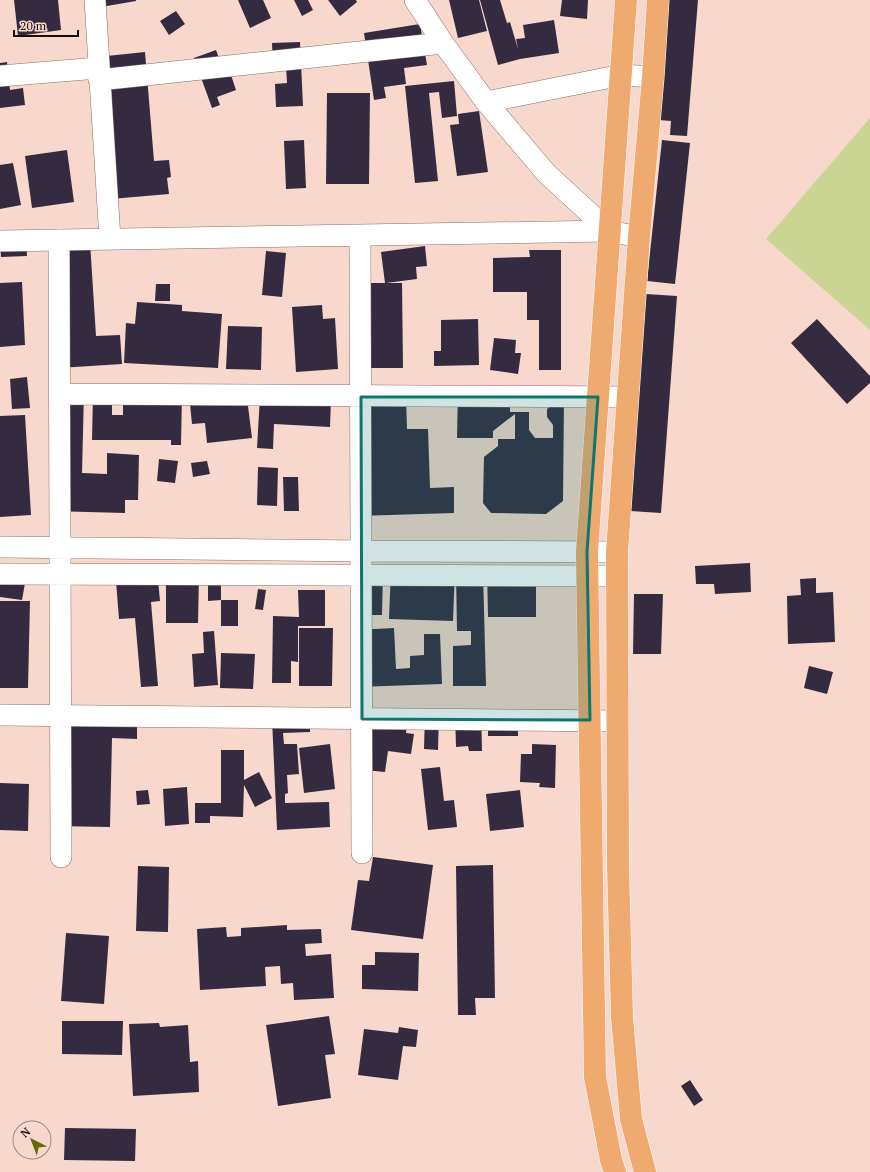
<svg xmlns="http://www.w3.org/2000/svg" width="870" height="1172" viewBox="0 0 870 1172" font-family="'PT Serif',serif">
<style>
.green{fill:#cad594}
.building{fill:#342b40}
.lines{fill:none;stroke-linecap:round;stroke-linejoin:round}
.minor-casing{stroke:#8a6f64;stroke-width:22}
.major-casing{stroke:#fff;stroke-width:23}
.minor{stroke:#fff;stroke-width:21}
.major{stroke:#efaa6f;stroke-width:22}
.marked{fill:#0f766e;fill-opacity:0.2;stroke:#0f766e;stroke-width:3;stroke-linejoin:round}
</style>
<rect width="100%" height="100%" fill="#f8d8cd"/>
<path class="green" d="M870,118v212l-104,-91z"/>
<path class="building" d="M14,0h44l3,30 -43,6z
M99,0h37v1l-35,6z
M238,0h25l8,18 -21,10z
M294,0h14l5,10 -11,6z
M328,0h28l1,2 -17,14z
M449,0h30l8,31 -29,7z
M480,0h20l7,23 3,-1 8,27 -2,-10 9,-1 -2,-13 31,-5 5,33 -39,6 -22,6z
M562,0h26l-1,19 -27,-3z
M669,0h29l-11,136 -17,-1 1,-14 -12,-1z
M176,11l9,13 -16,11 -9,-14z
M420,24l7,41 -23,3 2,16 -22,3 2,11 -12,2 -10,-67z
M300,42l3,64 -27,1 -1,-23 12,-1 -1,-17 -13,1 -1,-24z
M216,50l10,27 5,-2 5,15 -19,7 3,8 -8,3 -18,-50z
M145,52l9,109 15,-1 2,17 -4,1 2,16 -58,5 -14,-142z
M7,62l3,28 13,-2 2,17 -25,3v-45z
M454,81l3,35 -15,2 -3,-26 -10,1 9,88 -23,2 -10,-97z
M327,93h43l-1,91h-43z
M479,111l9,61 -31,4 -7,-51 9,-1 -1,-10z
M304,140l2,48 -20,1 -2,-48z
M662,140l28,3 -15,141 -28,-3z
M67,150l7,52 -42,6 -7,-52z
M13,163l8,42 -21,4v-44z
M26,241l1,15 -26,1 -1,-15z
M90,242l6,94 24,-1 2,29 -63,4 -7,-123z
M425,246l2,20 -11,1 1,12 -31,4h16l1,85h-42v-85h24l-4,-31z
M529,250h32v120h-22v-50h-12v-28h-34v-34l37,-1z
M266,251l20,2 -4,44 -20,-2z
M22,282l3,63 -25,2v-64z
M156,284h14v17h-15z
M646,294l31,2 -16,217 -31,-2z
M137,302l45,3v6l40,3 -4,54 -94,-5 2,-40 9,1z
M322,305l1,14 12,-1 3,51 -42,3 -4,-65z
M478,319l1,46 -45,1v-15h7v-31z
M817,319l53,57v7l-23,21 -56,-61z
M228,326l34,1 -1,43 -35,-1z
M494,338l22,2 -1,13h6l-3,21 -28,-4z
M27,377l3,31 -18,1 -2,-30z
M458,388l37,1 15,19v4h19v18l6,8h18v-13l-6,-8v-8l14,-10h3l-1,102 -17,13 -55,-1 -8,-10 1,-46 14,-11v-7h17v-25l-22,17v7h-36z
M54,391l30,1 -2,81 25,1v-21l32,2 -1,45h-13v13l-75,-2z
M93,394h19v21h11v-21h59l-1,51h-10v-5h-79z
M189,394l58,4 5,40 -45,5 -2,-20 -13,1z
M260,396l71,3 -1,28 -56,-3 -1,25 -16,-1z
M406,398l1,31h21l2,59 24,-1v26l-97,3 -3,-117z
M25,415l6,100 -31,2v-101z
M159,459l19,2 -3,22 -18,-2z
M207,461l3,13 -17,3 -2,-14z
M258,467l20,1 -1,38 -20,-1z
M283,477h15l1,34h-15z
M750,563l1,29 -36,2 -1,-10h-18l-1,-18z
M487,567h49v50h-48z
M0,568l27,4 -5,28 -22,-3z
M391,569l64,1 -2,51 -64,-2z
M355,571h28l-1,44h-28z
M483,572l3,114h-33v-40l18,-1v-14h-14l-1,-58z
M166,576h33l-1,47h-32z
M816,578v15l17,-1 2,50 -47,2 -1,-48 14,-1 -1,-16z
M158,579l2,22 -9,1 7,84 -17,1 -6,-69 -16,1 -3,-38z
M208,583h13v17l-13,1z
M258,589l8,1 -3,20 -8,-1z
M298,590h27v36h-27v36l-7,-1v22h-19l1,-67 26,1z
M634,594h29l-2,60h-28z
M221,600h17v26h-17z
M0,601h30l-2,87h-28z
M299,628h34l-1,58h-33z
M394,628l2,41 14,-1v-12l14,-1v-21h16l2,50 -85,3 -2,-57z
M214,631l4,54 -24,2 -2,-33 12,-1 -1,-21z
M221,653l34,1 -2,35 -33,-1z
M809,666l24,6 -6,22 -23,-6z
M481,710l1,41h-13l-1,-5 -12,1 -1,-36z
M361,712l47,5 -2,16 8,1 -3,20 -23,-3 -3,21 -31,-3z
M425,712l14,1 -1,37 -14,-1z
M488,714h30v22h-30z
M69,716l68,2v21l-25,-1 -2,89 -56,-1z
M310,717v15l-27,1 1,11h13l2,30 -12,1 1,18 -3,1v9l44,-1 1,25 -53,3 -5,-111z
M330,744l5,45 -31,4 -5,-45z
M532,744l24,1 -1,43 -16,-1 1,-4 -20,-1 1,-28h11z
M221,750h23v30l15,-8 13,26 -17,9 -11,-22 -1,32 -33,-1v7h-15v-20h26z
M440,767l4,34 10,-1 3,27 -29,3 -7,-61z
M0,783l29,1 -1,47 -28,-1z
M187,787l2,37 -24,2 -2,-37z
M148,790l2,14 -13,1 -1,-14z
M520,790l4,37 -34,4 -4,-37z
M373,857l60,8 -10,74 -72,-9 7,-50 11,1z
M493,865l2,133h-20l1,17h-18l-2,-149z
M138,866l31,1 -1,65 -32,-1z
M287,925v5l34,-1 1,14 -17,1 1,12 25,-2 3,44 -40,2 -1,-17 -12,1 -1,-18 -15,1 1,19 -66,4 -3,-61 29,-2 1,10 14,-1v-8z
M66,933l43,3 -5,68 -43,-3z
M375,952l44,1 -1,38 -56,-2v-24h13z
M329,1016l6,38 -10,1 6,43 -53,8 -12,-81z
M62,1021h61l-1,34 -60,-1z
M159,1023l1,4 28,-2 2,37 8,-1 1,31 -66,4 -4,-72z
M399,1027l19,3 -2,17 -13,-1 -5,34 -40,-5 6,-46 34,4z
M690,1080l13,20 -9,6 -13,-20z
M65,1128l71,1 -1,32 -71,-1z"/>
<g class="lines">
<defs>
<path id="minor" d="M95,0l15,239
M415,0l28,43 43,59 60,71 63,58
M0,76l98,-8
M99,80l344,-37
M486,102l136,-27 31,2
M360,235l2,618
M59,240l2,617
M0,241l609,-10 30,6
M60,394l568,3
M0,547l361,4 256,1
M0,574l617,2
M0,715l618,6"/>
<path id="major" d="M615,1172l-4,-12 -16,-83 -8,-525 39,-552
M645,1172l-14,-53 -9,-102 -4,-152 -1,-313 22,-315 14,-160 5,-77"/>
</defs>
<use href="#minor" class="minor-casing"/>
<use href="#major" class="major-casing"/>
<use href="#minor" class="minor"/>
<use href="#major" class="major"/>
</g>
<path class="marked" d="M361,397h237l-11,155 3,168 -228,-1z"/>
<g transform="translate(32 1140) rotate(318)"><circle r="19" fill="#f8d8cd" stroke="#9e867e"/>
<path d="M0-3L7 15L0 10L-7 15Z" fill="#636909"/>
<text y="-6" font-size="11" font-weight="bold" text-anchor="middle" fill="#160c08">N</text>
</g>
<path d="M14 30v6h64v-6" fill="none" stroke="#160c08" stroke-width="2"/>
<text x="20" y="30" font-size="12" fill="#160c08" stroke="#f8d8cd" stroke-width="3" paint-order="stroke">20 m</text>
</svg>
